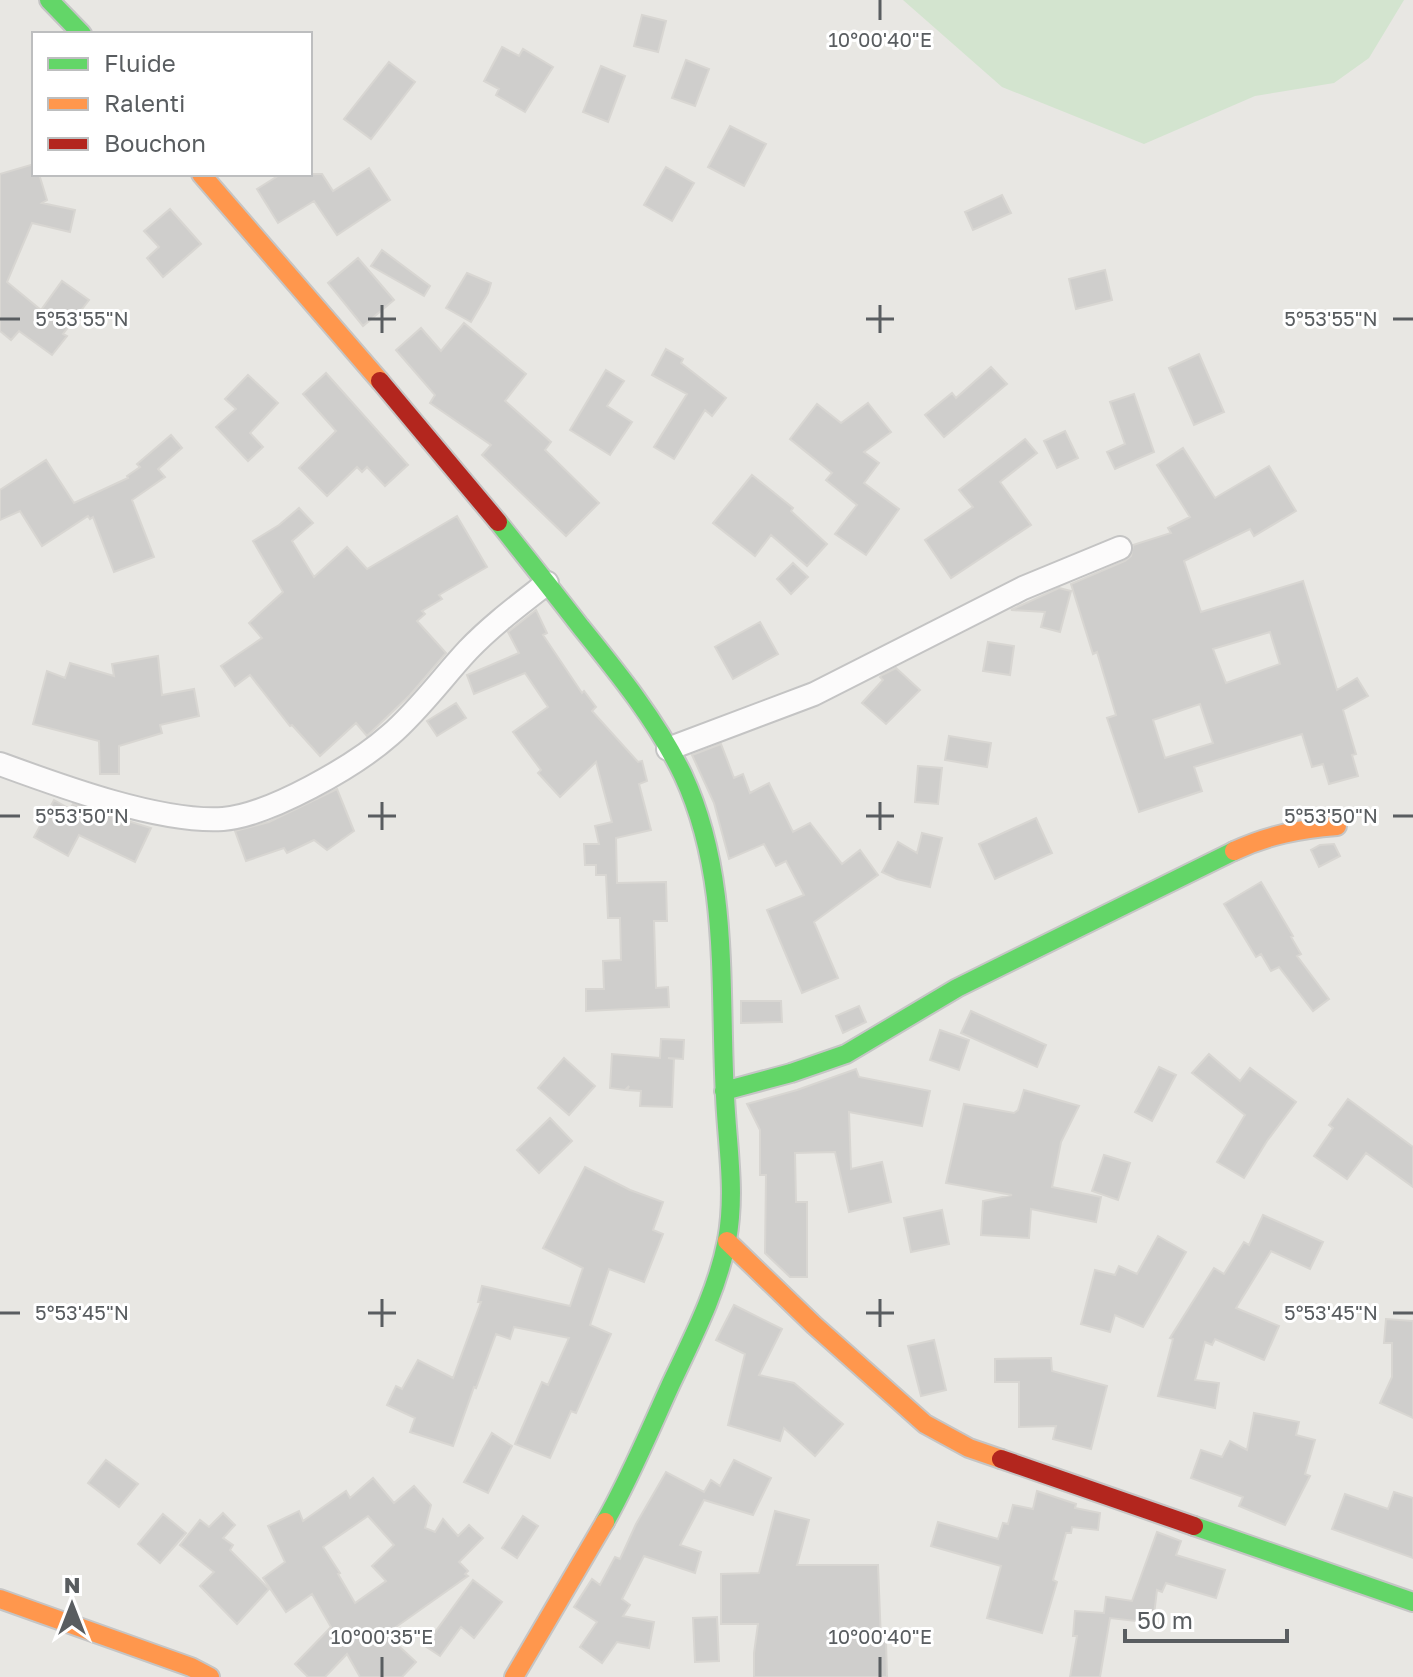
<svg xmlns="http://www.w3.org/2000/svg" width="1413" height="1677" viewBox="0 0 1413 1677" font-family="'Golos Text',sans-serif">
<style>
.green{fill:#d3e4cf}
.building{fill:#cfcecc;stroke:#d8d6d2;stroke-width:2;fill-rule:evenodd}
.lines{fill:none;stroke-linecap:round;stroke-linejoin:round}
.street-casing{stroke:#c4c4c4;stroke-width:26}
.fast-casing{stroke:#c5c5c5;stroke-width:22}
.slow-casing{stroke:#c5c5c5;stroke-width:22}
.jam-casing{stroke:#c5c5c5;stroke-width:22}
.street{stroke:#fcfbfb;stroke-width:22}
.fast{stroke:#63d668;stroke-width:18}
.slow{stroke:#ff974d;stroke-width:18}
.jam{stroke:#b3261e;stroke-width:18}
.ticks{fill:none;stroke:#595d60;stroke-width:3}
.ticks-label{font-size:20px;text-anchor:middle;fill:#595d60;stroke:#fff;stroke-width:6;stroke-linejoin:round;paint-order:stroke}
</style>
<rect width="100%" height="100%" fill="#e8e7e3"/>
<path class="green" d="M903,0h501l-35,58 -35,25 -79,13 -111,48 -142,-57z"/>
<path class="building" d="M642,15l24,6 -8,31 -24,-6z
M502,47l17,9 4,-7 30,18 -28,45 -29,-17 3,-6 -15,-8z
M686,60l23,9 -14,37 -23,-8z
M389,62l26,20 -44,57 -27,-20z
M601,66l24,10 -17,46 -25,-10z
M730,126l36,18 -22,42 -36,-19z
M34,164v10h5l8,26 -5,3 33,7 -5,22 -38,-9 -25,59 34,28 21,-29 27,19 -26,34 4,2 -15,19 -33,-24 -8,9 -11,-9v-157z
M666,167l28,16 -22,38 -28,-16z
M369,168l21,32 -53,35 -23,-34 -36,22 -21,-34 24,-15h41l11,17z
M1002,195l9,18 -38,17 -8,-18z
M170,209l31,35 -38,33 -16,-19 12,-11 -15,-16z
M382,250l48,36 -6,10 -53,-30z
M358,258l36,42 -31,26 -35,-43z
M1105,270l7,30 -36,9 -7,-30z
M467,273l24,10 -3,10 -17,29 -25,-14z
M464,323l62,51 -21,27 46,41 -6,8 54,53 -33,33 -84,-81 9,-10 -61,-42 5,-8 -39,-45 25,-22 20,23z
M666,349l17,10 -2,4 45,35 -14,18 -7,-6 -31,49 -20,-12 33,-53 -35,-19z
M1199,354l25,58 -30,13 -25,-57z
M991,367l16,17 -63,53 -19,-22 27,-22 4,5z
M606,370l18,11 -17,25 25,16 -22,33 -40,-25z
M326,373l82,92 -23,21 -18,-19 -5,5 -5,-5 -30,29 -28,-28 37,-37 -33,-37z
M248,375l30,28 -28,30 13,14 -15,14 -32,-34 20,-18 -11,-10z
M1134,394l20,58 -39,17 -8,-17 18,-8 -15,-42z
M868,403l23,29 -27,20 15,11 -15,20 35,26 -33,46 -31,-21 22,-29 -31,-25 6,-7 -42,-34 27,-35 24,19z
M1065,431l13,27 -21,10 -13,-27z
M171,435l11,13 -24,21 7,8 -33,23 22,57 -40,15 -21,-55 -3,2 -2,-3 -46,30 -22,-35 -20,9v-30l46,-30 28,43 54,-25 -1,-2 13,-9 -3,-3z
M1025,439l12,14 -37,29 31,43 -80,53 -26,-38 48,-33 -14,-17z
M1183,448l32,50 54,-32 27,45 -42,25 -4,-7 -66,32 17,51 102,-31 34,109 20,-12 11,18 -25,14 13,44 -4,1 6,21 -29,8 -6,-20 -11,3 -10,-33 -108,33 8,24 -63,21 -32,-94 9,-3 -19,-63 -4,2 -22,-70 54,-23 6,-5 2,-11 38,-12 -3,-5 22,-11 -33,-52zM1270,632l10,32 -54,19 -13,-34zM1200,704l13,39 -48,15 -12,-38z
M752,475l41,33 -2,3 36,33 -20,22 -36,-31 -16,21 -42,-33z
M299,508l14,15 -21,18 22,36 33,-30 20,22 90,-53 30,51 -48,28 3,4 -20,12 3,3 -8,7 29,32 -36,42 -43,41 -11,-13 -36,33 -28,-31 -2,1 -40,-51 -15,11 -14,-20 41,-28 -13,-15 34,-31 -30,-51 26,-16z
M793,563l15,14 -17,17 -14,-15z
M1059,588l12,3 -11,41 -19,-5 4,-15 -34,-2z
M536,610l11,23 -4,2 39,58 2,-2 12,16 -4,4 46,51 4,-1 5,20 -8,3 12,46 -35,8 1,45 49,-1 1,39h-13l2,67 12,-1 1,20 -83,4v-22h18l-1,-28 18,-1 -1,-42h-12l-2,-43h-10v-10h-11l-1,-21h15l-4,-18 17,-4 -16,-60 -36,35 -22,-24 3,-3 -28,-38 35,-25 -23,-34 -51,21 -7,-19 52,-22 -11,-21z
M760,622l18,32 -45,25 -18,-32z
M988,642l26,4 -4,29 -27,-4z
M158,656l4,39 32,-6 5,27 -39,9 2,8 -43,13v28h-19l-1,-33 -66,-17 14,-53 18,7 5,-15 44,13 -2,-12z
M896,668l24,22 -34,34 -24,-21 21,-23 -3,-3 2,-2z
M456,703l10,15 -29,18 -10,-15z
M949,736l42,7 -4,24 -42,-7z
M721,744l13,34 9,-4 7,19 19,-10 24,49 17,-9 32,41 18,-14 18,25 -64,47 24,56 -36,15 -35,-83 37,-15 -18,-34 -10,5 -12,-22 -35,15 -15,-56 -22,-48z
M918,766l24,2 -4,36 -23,-2z
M337,789l17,42 -27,19 -13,-10 -27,13 -3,-5 -38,13 -11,-30 34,-9z
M54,800l16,9 3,-5 78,24 -16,34 -56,-27 -11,21 -34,-19z
M1036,818l16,35 -57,26 -16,-35z
M922,833l20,5 -12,49 -33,-8 -15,-7 16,-30 19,11z
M1334,844l6,12 -21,11 -8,-17 9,-5z
M1261,882l32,54 -2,1 10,17 -4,2 32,43 -16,12 -34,-44 -8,4 -10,-17 -5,3 -32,-53z
M741,1001h40l1,21 -41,1z
M859,1006l7,16 -23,11 -7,-17z
M971,1011l75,34 -9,22 -76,-34z
M940,1030l29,10 -10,30 -29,-10z
M661,1039l23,1 -1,19 -15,-1 6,1 -2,48 -32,-1 1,-15 -14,-1 2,-4 -4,4 -15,-2 2,-34 48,4z
M1209,1054l31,27 10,-13 46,34 -29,39 -23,37 -27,-16 28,-47 -53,-42z
M564,1058l31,28 -26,29 -31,-27z
M1159,1067l17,8 -24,46 -17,-9z
M856,1069l3,8 71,14 -8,35 -73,-14 2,57 31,-7 9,40 -42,10 -14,-60 -40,1 1,49h11v75h-17l-25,-24 1,-78h-6v-45l-13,-26 50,-14z
M1024,1090l55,16 -18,36 -9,45 49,10 -5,25 -65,-13 -2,29 -48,-3 2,-34 29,-6 -66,-12 18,-79 50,9 4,-3z
M1348,1099l65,48v40l-47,-34 -19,26 -33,-23 19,-28 -4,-3z
M550,1118l22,23 -33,32 -22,-23z
M1104,1155l26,8 -12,37 -26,-9z
M585,1167l45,23 33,12 -10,28 10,4 -19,48 -35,-13 -19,56 21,9 -35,79 -5,-2 -21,47 -35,-14 27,-62 6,3 21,-47 -55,-11 -4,12 -14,-5 -20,54 -2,-1 -21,59 -43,-14 5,-14 -28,-13 9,-19 6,3 16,-29 35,18 28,-76h-3l4,-16 88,20 13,-38 -40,-20z
M942,1210l7,34 -38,8 -7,-34z
M1263,1215l60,27 -13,27 -39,-18 -35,57 43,18 -15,34 -49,-21 -3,6 -7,-3 -10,38 24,3 -4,25 -57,-12 15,-57 -3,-1 44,-70 10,6 20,-32 5,3z
M1158,1236l28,16 -43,75 -28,-12 -5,17 -29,-8 14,-54 20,5 4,-9 18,8z
M734,1305l48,24 -23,46 35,8 49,41 -28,32 -31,-28 -4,13 -52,-16 17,-71 -29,-14z
M1386,1319l27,2v97l-33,-15 12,-26v-34h-8z
M934,1340l12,50 -25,6 -13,-50z
M1051,1358l1,13 55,15 -16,63 -38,-10 3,-13 -37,1v-45h-24v-23z
M1254,1413l45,9 -3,13 19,5 -10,34 5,2 -25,49 -46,-19 4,-9 -52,-19 10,-28 21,7 8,-16 17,9z
M492,1433l20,13 -24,47 -24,-11z
M106,1460l32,24 -19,23 -31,-24z
M734,1460l37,18 -18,37 -49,-15 -24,45 21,7 -6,21 -51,-17 -22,43 8,6 -7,11 31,6 -5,26 -32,-6 -15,21 -22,-16 17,-25 -23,-15 18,-28 8,6 15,-28 5,2 16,-35 30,-52 38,20 7,-12 9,6z
M373,1478l21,25 20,-17 17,19 -6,23 10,4 8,-13 15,17 11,-11 14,13 -24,24 9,9 -3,3 3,2 -82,58 30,28 -14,15h-42l-13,-23 -22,23h-17l-13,-13 36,-37 -19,-33 -26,18 -23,-34 22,-16 -17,-36 31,-15 4,10 43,-30 4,7zM368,1516l26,29 -22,21 14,15 -31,22 -17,-29 2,-1 -17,-26z
M1037,1491l39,13 -1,4 25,5 -2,17 -26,-3 -1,6h-5l-13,47 4,2 -15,51 -55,-15 14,-52 -70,-20 7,-24 60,17 5,-16 5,1 5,-19 20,4z
M1394,1492l19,6v60l-81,-29 13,-35 43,15z
M775,1511l34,9 -12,45h81l3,76h5l1,36h-133v-24l4,-29h-37v-50l38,-1z
M223,1513l12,12 -12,13 10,7 -3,5 39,39 -32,35 -37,-38 14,-14 -34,-27 20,-25 9,7z
M163,1514l23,19 -26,30 -22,-19z
M523,1516l15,10 -21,32 -15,-10z
M1157,1532l24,9 -5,14 49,15 -9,28 -50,-15 -4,9 -5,-2 -4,33 -43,-5 -10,59h-30l7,-41h-4l2,-25 29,2 2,-16 26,4z
M473,1580l29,22 -28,36 -13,-11 -21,29 -15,-10z
M717,1617l2,44 -24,1 -2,-44z"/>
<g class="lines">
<defs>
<path id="street" d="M668,749l146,-55 209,-106 97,-40
M0,764c60,22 160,59 223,55 47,-4 132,-53 167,-84 29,-25 52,-57 78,-85 24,-25 51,-45 79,-67"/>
<path id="fast" d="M49,0l33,34
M498,522c28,35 55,69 82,104 38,47 77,95 103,149 47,101 36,212 42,321 2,48 11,96 2,144 -10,52 -35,99 -57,146 -21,46 -40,92 -65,136
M724,1091l67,-18 55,-19 111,-66 277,-137
M1194,1526l219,76"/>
<path id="slow" d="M201,174l179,207
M1234,851c34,-16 66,-22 103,-25
M727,1241l87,84 111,99 44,24 32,11
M0,1599l191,68 19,10
M514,1677l91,-155"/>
<path id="jam" d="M380,381l118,141
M1001,1459l193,67"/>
</defs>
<use href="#street" class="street-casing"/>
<use href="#fast" class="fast-casing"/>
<use href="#slow" class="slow-casing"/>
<use href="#jam" class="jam-casing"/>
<use href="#street" class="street"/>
<use href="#fast" class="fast"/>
<use href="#slow" class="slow"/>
<use href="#jam" class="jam"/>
</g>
<path class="ticks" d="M880,0v20M382,305v28M880,305v28M0,319h20M368,319h28M866,319h28M1393,319h20M382,802v28M880,802v28M0,816h20M368,816h28M866,816h28M1393,816h20M382,1299v28M880,1299v28M0,1313h20M368,1313h28M866,1313h28M1393,1313h20M382,1657v20M880,1657v20"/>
<g class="ticks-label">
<text x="880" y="47">10°00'40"E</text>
<text x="82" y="326">5°53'55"N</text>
<text x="1331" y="326">5°53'55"N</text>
<text x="82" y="823">5°53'50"N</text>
<text x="1331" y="823">5°53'50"N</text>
<text x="82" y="1320">5°53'45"N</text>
<text x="1331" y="1320">5°53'45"N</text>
<text x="382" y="1644">10°00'35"E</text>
<text x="880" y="1644">10°00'40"E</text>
</g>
<rect x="32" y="32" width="280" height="144" fill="#ffffff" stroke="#bdbebf" stroke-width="2"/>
<rect x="48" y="58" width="40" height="12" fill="#63d668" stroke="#bdbebf" stroke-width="2"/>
<text x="104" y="72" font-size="24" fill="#595d60">Fluide</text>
<rect x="48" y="98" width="40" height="12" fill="#ff974d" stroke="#bdbebf" stroke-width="2"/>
<text x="104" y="112" font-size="24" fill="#595d60">Ralenti</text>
<rect x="48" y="138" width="40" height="12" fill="#b3261e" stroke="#bdbebf" stroke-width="2"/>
<text x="104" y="152" font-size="24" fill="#595d60">Bouchon</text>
<g transform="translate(72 1605)" stroke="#ffffff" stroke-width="6" paint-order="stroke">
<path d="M0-6L14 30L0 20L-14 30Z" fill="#595d60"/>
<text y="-12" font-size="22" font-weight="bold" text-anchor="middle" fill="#595d60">N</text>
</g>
<path d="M1125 1629v12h162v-12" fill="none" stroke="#595d60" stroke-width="4"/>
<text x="1137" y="1629" font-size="24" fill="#595d60" stroke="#ffffff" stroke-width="6" paint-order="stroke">50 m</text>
</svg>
